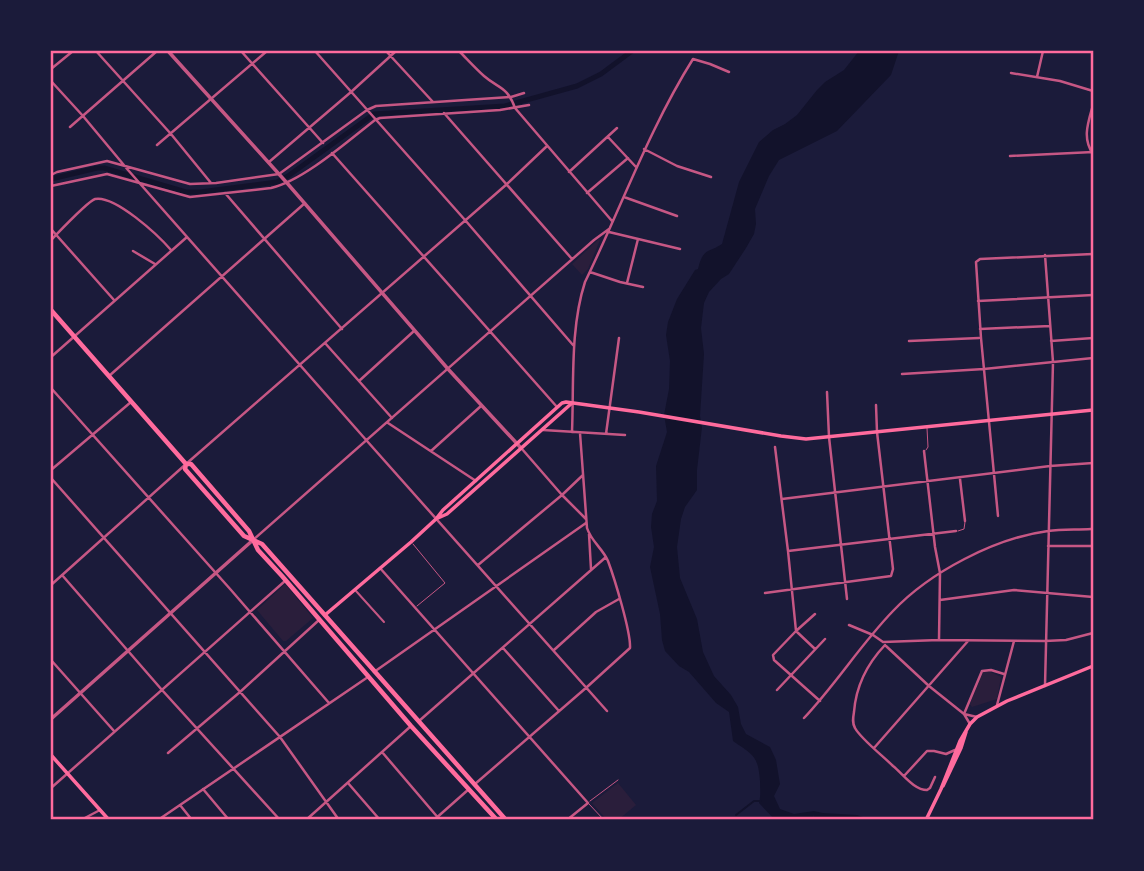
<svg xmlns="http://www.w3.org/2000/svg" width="1144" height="871" viewBox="0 0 1144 871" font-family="'Asap Condensed',sans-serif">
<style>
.green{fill:#2a1e3b}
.water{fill:#12122b}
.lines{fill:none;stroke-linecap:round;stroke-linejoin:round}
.stream{stroke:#12122b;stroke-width:2}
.canal{stroke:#12122b;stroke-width:5}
.service{stroke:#c65784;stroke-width:1}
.pedestrian{stroke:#c65784;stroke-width:2}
.minor{stroke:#c65784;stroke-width:2.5}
.tertiary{stroke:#c65784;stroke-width:3.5}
.secondary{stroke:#ff6b9d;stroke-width:3.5}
.primary{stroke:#ff6b9d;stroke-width:4.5}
.neatline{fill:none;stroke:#ff6b9d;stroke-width:2.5}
</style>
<rect width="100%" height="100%" fill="#1b1b3a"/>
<path class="green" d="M599,239l1,1 -12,29 -6,6 -10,-11z
M284,585h2l27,33 -27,23h-3l-26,-31z
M986,670l15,7 -4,22 -25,8 -2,-3 13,-32z
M618,783l18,22 -18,15h-11l-15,-17z"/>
<path class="water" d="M859,51h40l-8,24 -54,56 -58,29 -10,16 -14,33 1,15 -2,10 -8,14 -17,26 -8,5 -12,13 -5,11 -3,25 3,26 -4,62 2,11 -5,43v20l-12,17 -4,12 -4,28 3,31 17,41 6,33 11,24 17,19 7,12 3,17 5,10 24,13 6,13 4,24 -6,12 6,13 14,5 20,-3 9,2 34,2 15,5h-59l1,-6 -2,6h-37l-16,-17c2,-8 1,-14 1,-22 -2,-26 -7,-26 -27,-40l-4,-29 -13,-9 -27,-31 -10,-6 -14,-15 -3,-11 -2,-26 -10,-47 4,-20 -3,-20 1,-13 5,-13 -1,-35 11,-34 -3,-17 5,-26 1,-28 -4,-26 2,-13 9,-23 18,-29 3,-1c5,-21 10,-16 24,-25l17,-62 20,-40 14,-12 12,-6 12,-9 20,-25 8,-8 19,-12z"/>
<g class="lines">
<path class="stream" d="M736,815l18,-14h7"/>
<path class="canal" d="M51,179l46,-11h7l82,24h14l77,-10 11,-6 86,-62 131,-8 72,-20 24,-12 31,-23"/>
<path class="service" d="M926,450l2,-3 -1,-19
M958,531l6,-2 1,-7
M413,544l32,39 -28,23
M590,801l28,-21
M589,804l15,16"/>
<path class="pedestrian" d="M356,591l28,31"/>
<path class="minor" d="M96,51l75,83 40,49
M241,51l82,92
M315,51l150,169 108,125
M386,51l47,51
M459,51c8,8 16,17 25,25 15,13 23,10 31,32l97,113
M51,69l22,-18
M1011,73l49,8 33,10
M1037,77l6,-26
M51,81l32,35 45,54 239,271 240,270
M1093,105c-5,18 -11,33 0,49
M444,113l128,146
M70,127l87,-76
M608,137l28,30
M157,145l110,-94
M644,149l33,17 34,11
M332,153l225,254
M1010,156l83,-4
M269,162l82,-70 45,-41
M569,172l48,-44
M51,175l6,-3 50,-11 83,23 26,-1 63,-9 88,-64 9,-4 135,-9 13,-4
M51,186l56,-12 83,23 81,-9c32,-7 77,-47 104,-68l5,-2 120,-8 29,-5
M225,193l117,136
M587,193l41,-35
M624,197l53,19
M51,229l63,71
M609,232l71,17
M51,240c7,-7 37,-39 44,-41 20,-4 63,36 76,51
M133,251l22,13
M590,272l30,10 23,5
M627,283l11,-44
M978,301l115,-6
M980,329l70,-3
M909,341l70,-3
M1051,341l42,-3
M325,343l67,75
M51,357l136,-120
M902,374l82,-5 109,-11
M109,376l196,-173
M359,381l55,-50
M51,388l180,202 98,113
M827,392l2,45 18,162
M388,423l88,58
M543,430l82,5
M572,432c2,-48 -2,-104 13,-150 36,-74 64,-153 108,-223l17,5 19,8
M606,434l13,-96
M775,447l13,104 8,80 19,18
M522,449l40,46 24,24
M431,451l50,-45
M924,451l11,96 5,26 -1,66
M51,470l80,-68
M51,478l229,259 59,83
M960,479l5,42
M782,499l268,-33 43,-3
M998,516l-17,-178 -5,-76 4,-3 113,-5
M589,534l2,35
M253,540l341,-300 15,-11
M1048,546h45
M788,551l168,-20
M478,565l84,-70 21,-20
M380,568l208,235 -21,17
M62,575l100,115 118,130
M51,585l135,-121 321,-280 40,-38
M765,593l126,-17 2,-7 -16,-137 -1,-27
M940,600l74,-10 79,7
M815,614l-19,17 -23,24 1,5 46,41
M849,625l24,10 10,7 56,-2 106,1 21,-1 27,-7
M885,645c-18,19 -29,41 -31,67 -1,6 -2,11 1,16 6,11 28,28 38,38 10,8 21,24 34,24l3,-2 5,-11
M886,646l43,40 35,28 6,10
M503,648l56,63
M554,650l42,-38 23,-13
M51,660l63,71
M374,672l212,-149
M1045,686l8,-324 -8,-107
M777,690l48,-51
M997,705l17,-64
M964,714l18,-43 9,-1 13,4
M964,714l13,3
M804,718c32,-34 57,-74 89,-107 37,-39 102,-73 155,-80 14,-2 29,-1 43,-2
M419,721l187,-164
M874,748l94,-107
M382,752l58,68
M168,753l72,-61 79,-72
M904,776l23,-25h7l12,3 9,-4
M348,783l32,37
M475,784l112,-97 43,-39c1,-16 -16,-71 -22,-87 -5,-12 -17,-20 -21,-33l-7,-95
M51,788l234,-207
M203,789l26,31
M180,805l12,15
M81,820l19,-10
M158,820l210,-143
M306,820l105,-94
M434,820l35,-31"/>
<path class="tertiary" d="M168,51l119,132 161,186 73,79
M51,719l202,-179"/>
<path class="secondary" d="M438,518l9,-4 125,-111
M325,615l86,-73 25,-23 7,-9 119,-107 4,-1 73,10 142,24 25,3 287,-29
M51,755l58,65
M943,786l18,-38 5,-16
M926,820l15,-31 19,-48 10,-17 7,-7 30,-16 86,-35"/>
<path class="primary" d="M51,310l135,154 -1,5 59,67 18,8 244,276
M186,464h5l58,67 9,19 24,26 129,150 86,94"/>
</g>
<rect width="1144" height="871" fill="none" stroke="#1b1b3a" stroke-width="105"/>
<rect x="52" y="52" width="1040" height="766" class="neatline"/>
</svg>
